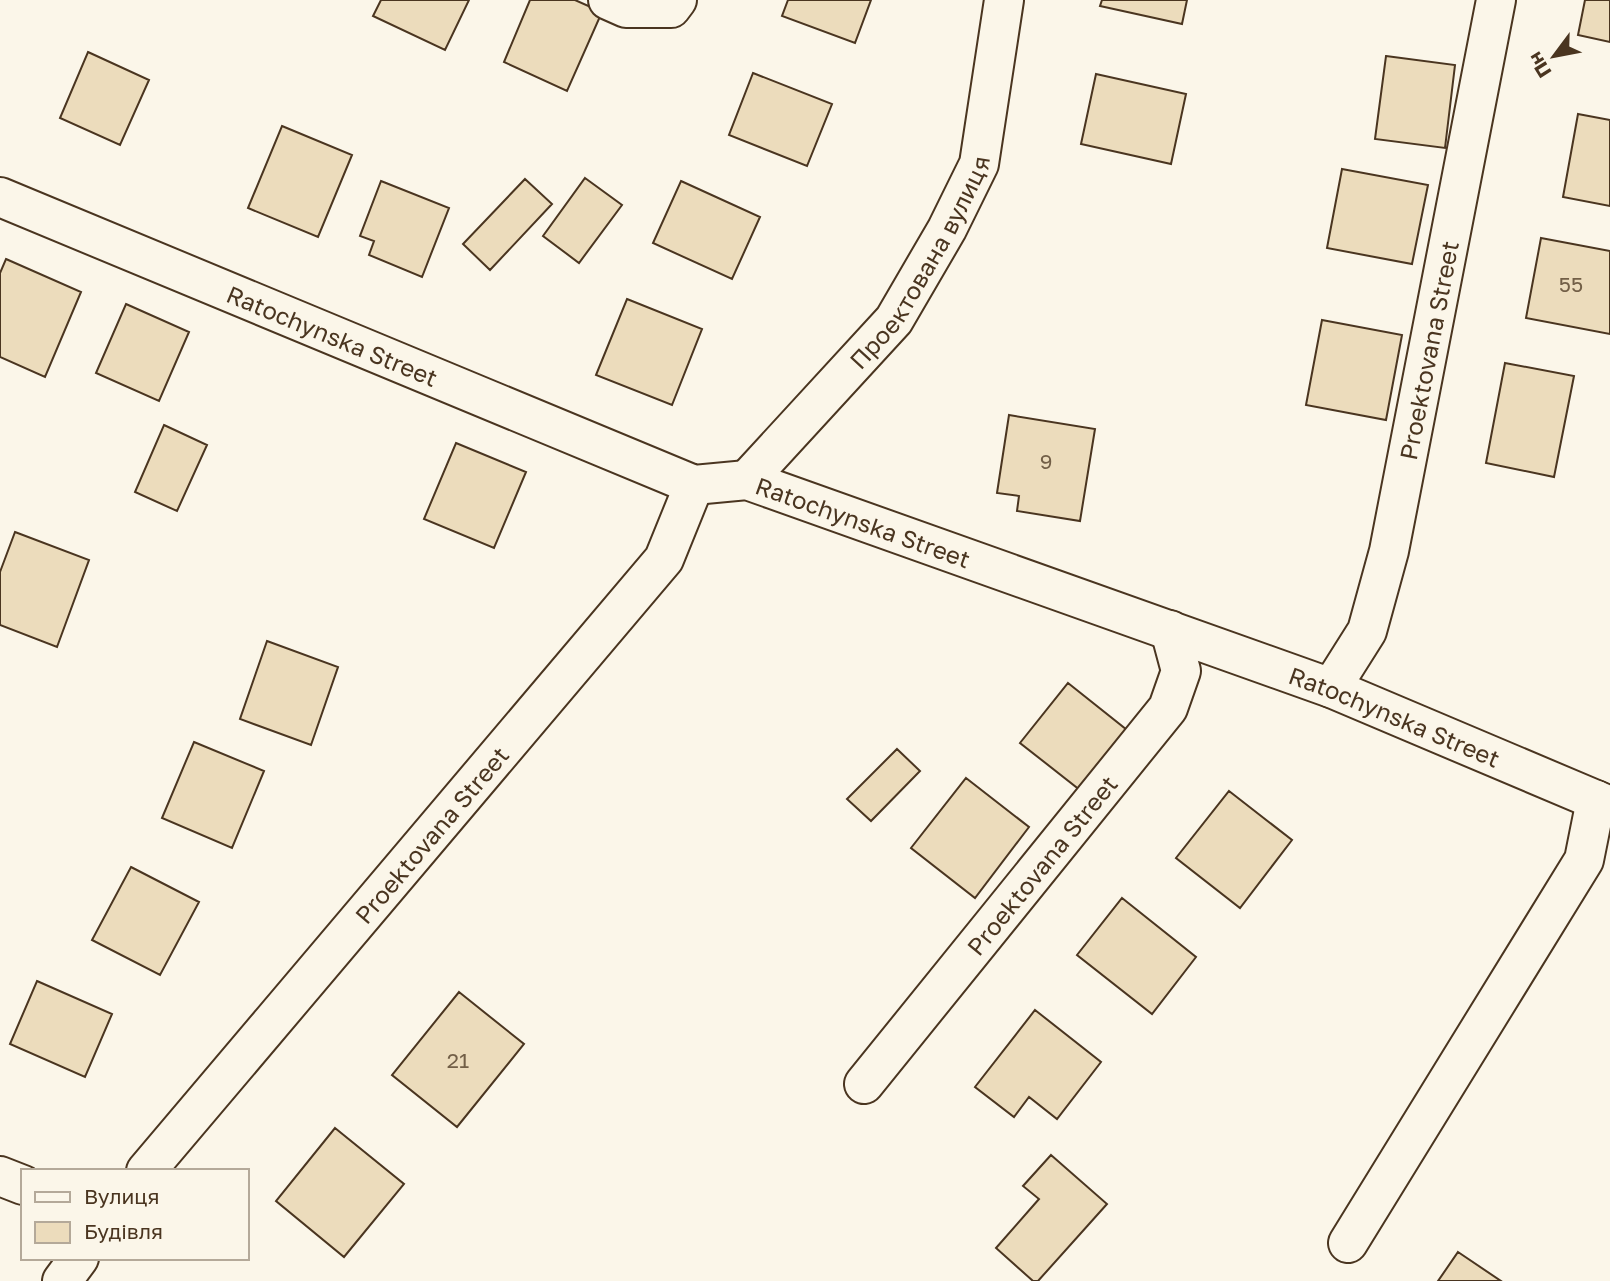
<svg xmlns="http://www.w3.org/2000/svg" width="1610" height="1281" viewBox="0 0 1610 1281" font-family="'Golos Text',sans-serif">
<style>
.building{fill:#ecdcbc;stroke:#4a3520;stroke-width:2}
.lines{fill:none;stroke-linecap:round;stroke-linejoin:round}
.minor-casing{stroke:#4a3520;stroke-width:42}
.minor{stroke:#fbf6e9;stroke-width:38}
.labels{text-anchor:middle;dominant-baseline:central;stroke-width:5;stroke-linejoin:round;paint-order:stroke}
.number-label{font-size:21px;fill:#725f47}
.street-label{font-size:24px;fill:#4a3520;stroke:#fbf6e9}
</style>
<rect width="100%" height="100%" fill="#fbf6e9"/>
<path class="building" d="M381,0h88l-24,50 -72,-34z
M530,0h45l27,12 -35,79 -63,-29z
M788,0h83l-16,43 -73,-27z
M1102,0h85l-5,24 -82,-18z
M1585,0h25v42l-32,-7z
M88,52l61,28 -29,65 -60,-27z
M1386,56l69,9 -10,83 -70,-9z
M753,73l79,31 -25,62 -78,-31z
M1096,74l90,20 -15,70 -90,-20z
M1578,114l32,6v86l-47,-9z
M282,126l70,29 -34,82 -70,-29z
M1342,169l86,16 -16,79 -85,-16z
M585,178l37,27 -43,58 -36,-27z
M525,179l27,25 -62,66 -27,-26z
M381,181l68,27 -27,69 -53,-22 5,-14 -14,-5z
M681,181l79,36 -28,62 -79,-36z
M1541,238l69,13v83l-84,-16z
M6,259l75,33 -36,85 -45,-20v-84z
M627,299l75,30 -30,76 -76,-30z
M126,304l63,28 -30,69 -63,-28z
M1322,320l80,15 -16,85 -80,-15z
M1505,363l69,13 -20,101 -68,-14z
M1009,415l86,14 -15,92 -63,-10 2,-15 -22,-3z
M164,425l43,20 -30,66 -42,-19z
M456,443l70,29 -32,76 -70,-29z
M15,532l74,28 -32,87 -57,-22v-53z
M267,641l71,26 -27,78 -71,-26z
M1068,683l64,51 -47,60 -65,-51z
M194,742l70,29 -32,77 -70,-30z
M897,749l23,22 -49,50 -24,-22z
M966,778l63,49 -54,71 -64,-50z
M1229,791l63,49 -52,68 -64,-50z
M131,867l68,35 -39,73 -68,-35z
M1122,898l74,59 -44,57 -75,-59z
M37,981l75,33 -27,63 -75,-33z
M459,992l65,52 -67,83 -65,-52z
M1035,1010l66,52 -44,57 -28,-22 -15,20 -39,-30z
M335,1128l69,56 -60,73 -68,-56z
M1051,1155l56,49 -69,77h-5l-37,-33 43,-49 -16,-13z
M1458,1252l43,29h-63z"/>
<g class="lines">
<defs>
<g id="minor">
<path d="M608,0l18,8h45l6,-8"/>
<path id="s1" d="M0,197l694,288 53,-5 584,208 279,118"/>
<path id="s2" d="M747,480l147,-160 53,-91 32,-65 25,-164"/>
<path id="s3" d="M1331,688l36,-57 22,-80 107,-551"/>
<path id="s4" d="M864,1084l304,-376 13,-37 -11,-41"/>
<path id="s5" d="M146,1171l518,-612 30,-74"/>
<path d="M0,1176l23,9"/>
<path d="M1348,1243l236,-383 12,-60"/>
<path d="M62,1281l17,-23"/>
</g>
</defs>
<use href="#minor" class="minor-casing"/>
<use href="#minor" class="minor"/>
</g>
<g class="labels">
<g class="number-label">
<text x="1571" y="284">55</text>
<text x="1046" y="461">9</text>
<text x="458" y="1060">21</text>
</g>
<g class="street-label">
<text stroke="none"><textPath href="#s2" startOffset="280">Проектована вулиця</textPath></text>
<text stroke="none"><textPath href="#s1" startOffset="360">Ratochynska Street</textPath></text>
<text stroke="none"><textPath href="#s3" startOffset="355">Proektovana Street</textPath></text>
<text stroke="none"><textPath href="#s1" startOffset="928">Ratochynska Street</textPath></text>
<text stroke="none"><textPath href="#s1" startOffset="1494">Ratochynska Street</textPath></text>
<text stroke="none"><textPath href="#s5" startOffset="441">Proektovana Street</textPath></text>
<text stroke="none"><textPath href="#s4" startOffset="282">Proektovana Street</textPath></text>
</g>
</g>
<rect x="21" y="1169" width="228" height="91" fill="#fbf6e9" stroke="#b4a999" stroke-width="2"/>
<rect x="35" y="1192" width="35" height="10" fill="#fbf6e9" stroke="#b4a999" stroke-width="2"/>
<text x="84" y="1204" font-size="21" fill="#4a3520">Вулиця</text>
<rect x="35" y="1222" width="35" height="21" fill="#ecdcbc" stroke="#b4a999" stroke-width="2"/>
<text x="84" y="1239" font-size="21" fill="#4a3520">Будівля</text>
<g transform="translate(1554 56) rotate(238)" stroke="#fbf6e9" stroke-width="5" paint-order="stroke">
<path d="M0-5L12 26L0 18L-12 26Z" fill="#4a3520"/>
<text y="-10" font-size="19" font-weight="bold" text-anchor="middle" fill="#4a3520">Пн</text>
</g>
</svg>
